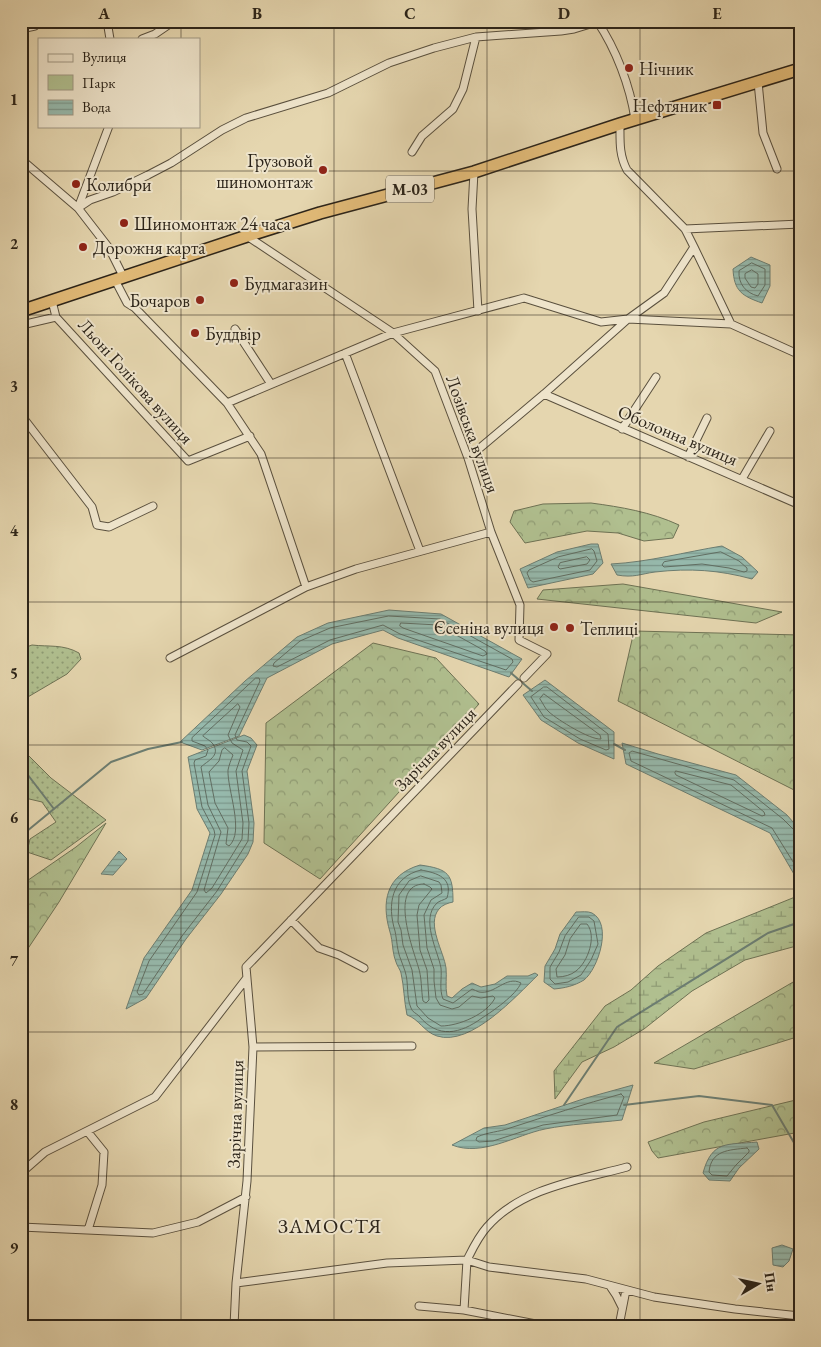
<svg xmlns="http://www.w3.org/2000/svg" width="821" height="1347" viewBox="0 0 821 1347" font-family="'EB Garamond',serif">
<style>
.green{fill:url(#green-dots);stroke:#6e7254}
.forest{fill:url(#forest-crowns);stroke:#6e7254}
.wetland{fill:url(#wetland-marsh);stroke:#6e7254}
.water{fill:url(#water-rules);stroke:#6c7d71}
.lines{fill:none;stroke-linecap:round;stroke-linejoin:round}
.shore{stroke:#616e62;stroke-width:1}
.stream{stroke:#6c7d71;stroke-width:2}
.minor-casing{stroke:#5a503e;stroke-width:9}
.trunk-casing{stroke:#2c2419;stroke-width:14}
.minor{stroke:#eee4cb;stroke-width:7}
.trunk{stroke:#e2bb78;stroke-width:11}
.grid{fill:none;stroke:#2c2419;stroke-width:1;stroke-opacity:0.55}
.poi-dot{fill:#8f2418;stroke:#eee4cb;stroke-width:2}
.labels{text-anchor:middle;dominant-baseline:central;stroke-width:4;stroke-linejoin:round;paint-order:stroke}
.shield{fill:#eee4cb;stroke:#665e4e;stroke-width:1}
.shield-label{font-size:16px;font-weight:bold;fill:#2c2419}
.poi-label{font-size:18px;fill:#2c2419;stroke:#eee4cb;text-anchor:start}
.street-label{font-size:18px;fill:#2c2419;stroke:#eee4cb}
.quarter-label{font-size:20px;letter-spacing:1px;fill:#2c2419;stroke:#eee4cb}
.neatline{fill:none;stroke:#2c2419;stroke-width:2}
.grid-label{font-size:16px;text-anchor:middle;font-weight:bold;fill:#2c2419}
</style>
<defs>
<pattern id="green-dots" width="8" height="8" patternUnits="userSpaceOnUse" patternTransform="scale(1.25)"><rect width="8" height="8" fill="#b0bf8f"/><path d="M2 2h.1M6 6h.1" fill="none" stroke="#8f9b74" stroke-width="1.8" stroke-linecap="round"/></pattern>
<pattern id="forest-crowns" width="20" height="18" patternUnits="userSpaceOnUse" patternTransform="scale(1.25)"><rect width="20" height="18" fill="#b0bf8f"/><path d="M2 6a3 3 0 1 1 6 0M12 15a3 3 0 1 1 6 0" fill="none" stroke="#8f9b74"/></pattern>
<pattern id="wetland-marsh" width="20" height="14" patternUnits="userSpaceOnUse" patternTransform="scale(1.25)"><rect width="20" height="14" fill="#b0bf8f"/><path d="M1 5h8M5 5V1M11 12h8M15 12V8" fill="none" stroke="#8f9b74"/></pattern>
<pattern id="water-rules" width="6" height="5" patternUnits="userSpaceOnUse" patternTransform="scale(1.25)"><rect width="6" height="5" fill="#96b9ac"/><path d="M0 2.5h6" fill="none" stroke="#7b968b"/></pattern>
</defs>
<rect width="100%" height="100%" fill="#e5d6af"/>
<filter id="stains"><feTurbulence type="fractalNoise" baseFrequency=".004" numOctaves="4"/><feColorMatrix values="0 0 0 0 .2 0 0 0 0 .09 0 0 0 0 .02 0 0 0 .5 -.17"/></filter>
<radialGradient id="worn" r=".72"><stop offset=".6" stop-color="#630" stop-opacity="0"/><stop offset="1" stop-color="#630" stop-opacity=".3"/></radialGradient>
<path class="green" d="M32,645c17,2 31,-1 47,8l2,6 -14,15 -46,27v-52z
M21,748l30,30 55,42 -55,40 -24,-8 3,-13 26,-17 -14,-20 -17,-4 -4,-7z"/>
<path class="forest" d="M591,503c30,4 60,9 88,22l-6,13 -29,3 -26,-8 -31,-2 -62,12 -15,-21 4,-11 29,-7z
M623,584l159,28 -26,11 -219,-24 6,-9z
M634,631l166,4v158l-182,-92z
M373,643l63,15 43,46 -159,175 -56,-36 2,-120z
M106,823l-47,79 -38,57v-74l55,-38z
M800,978v58l-106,33 -40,-6z
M800,1099v33l-142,26 -6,-7 -4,-9 56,-20z"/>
<path class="wetland" d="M800,895v50l-55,15 -53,31 -48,38 -30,18 -32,15 -27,37 -1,-28 51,-65 26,-16 27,-24 48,-33z"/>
<path class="water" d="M751,257l19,8v21l-8,17c-20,-7 -28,-12 -29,-34z
M591,544h7l5,19 -10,11 -65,14 -8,-19 37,-17z
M722,546l20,11 16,15 -6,7c-33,-9 -62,-11 -97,-7 -15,2 -21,6 -38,3l-6,-11c38,-2 74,-12 111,-18z
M389,610l52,4 81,45 -13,18 -111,-39 -15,-8 -51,14 -65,34 -28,58 -37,14 -22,-8 65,-61 52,-44 31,-14z
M545,680l69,52v27l-36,-16 -37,-23 -18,-25z
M244,735l7,3 6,7 -10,26 7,52 -1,19 -5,12 -27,40 -35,45 -40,59 -20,11 18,-51 48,-68 18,-57 -13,-24 -9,-52z
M622,743l36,11 78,21 51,40 13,15v50l-2,1 -28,-48 -144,-69z
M119,851l8,8 -14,16 -12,-1z
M420,865c29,4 33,9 33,37 -5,1 -11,3 -14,7 -13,15 5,43 7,59 1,9 -1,18 1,28l5,2 10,-9 10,-6 9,4 14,-3 12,-8h21l7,-3 3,2c-21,20 -67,72 -101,61 -13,-4 -18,-17 -30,-21 -3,-14 -3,-29 -6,-42 -1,-4 -4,-7 -5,-11 -4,-10 -3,-20 -6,-30 -9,-30 -4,-57 30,-67z
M576,912c5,0 12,-1 16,1 21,11 6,56 -8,67 -10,6 -19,8 -30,9l-10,-7 1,-16 10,-17 5,-15z
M633,1085l-11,35c-26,3 -52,4 -77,9 -29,6 -63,28 -93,16l32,-17 21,-3 81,-27z
M757,1142l2,7 -20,19 -9,13 -21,-1 -6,-7c9,-33 24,-28 54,-31z
M782,1245l11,4 -4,12 -6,6 -10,-2 -1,-17z"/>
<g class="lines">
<path class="shore" d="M752,263l13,6v16l-7,11c-12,-3 -20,-12 -19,-25z
M752,270l6,4v10l-3,4 -4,-1 -6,-9v-4z
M592,549l2,2 3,10 -7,9 -57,12 -3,-2 -3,-7 2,-3 29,-13z
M721,552l18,9 8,7v3l-3,1 -15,-4 -27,-4 -38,3 -2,-2 2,-3z
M587,557l3,3 -3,4 -27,5 -2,-2 2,-4z
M389,616l51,3 72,40 1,3 -7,8 -106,-36 -17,-9 -53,15 -53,27 -4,-1 1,-3 26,-22 30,-13z
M401,623l37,2 47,26 2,3 -4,2 -80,-28 -3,-2z
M256,678h3l1,3 -25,54 2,5 10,2 4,4 -9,25 7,52 -1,18 -31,50 -35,45 -39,58 -4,1 -2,-3 12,-31 48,-69 18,-57 -1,-5 -12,-23 -8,-44 1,-3 11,-4 2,-6 -3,-4 -13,-5v-3z
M544,687h3l61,47 1,15 -3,1 -26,-11 -36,-22 -13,-20z
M544,694l56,41 1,4c-11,1 -43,-19 -52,-27 -4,-3 -6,-9 -9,-13z
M238,704l2,3 -12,28 4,8 11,7 -7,21 7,52 -1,16 -30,49 -6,5 -2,-3 17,-58 -13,-27 -7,-38c6,-6 20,-11 12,-23 -3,-4 -7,-5 -10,-8z
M225,748l8,7c-2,5 -4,10 -5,15 -1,19 17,62 1,76l-3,-2 2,-16 -13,-25 -6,-31 10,-11 3,-11z
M676,771l55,14 33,27 1,3 -3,1 -86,-41 -1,-2z
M800,833l-5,-2 -12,-12 -49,-39 -102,-29 -3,2 2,8 141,67 28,45
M421,870c17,3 32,8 26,28 -3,2 -8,3 -10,5 -17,16 1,48 4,65 1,10 -2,21 2,31l10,4 19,-14c2,1 5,2 7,3 16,3 27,-17 42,-9 -5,12 -28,28 -39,35 -22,16 -44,21 -63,-2 -3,-3 -7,-4 -8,-8 -5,-11 -2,-25 -6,-37 -1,-4 -3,-7 -4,-11 -4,-9 -4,-20 -6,-29 -8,-26 -4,-54 26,-61z
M421,876l18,6 2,3 1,8 -11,7 -7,15 3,33 7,21v12l2,17 4,7 12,4 7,-2 13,-11 9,2 12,-2 2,2c-8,16 -36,28 -54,28l-13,-8 -11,-12 -5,-36 -9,-25 -2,-15 -3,-8 1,-27 10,-14z
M424,884l6,3 2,2 -13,16 -2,10 3,35 7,20 2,30 -3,3 -3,-2c-2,-11 -1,-24 -5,-35 -5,-17 -30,-82 6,-82z
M579,917h10l5,4 4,23 -7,16 -10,15 -13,7 -13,2 -5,-5v-12l9,-15 6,-16z
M581,924h6c10,12 1,38 -11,47 -5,4 -12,6 -19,6l-1,-8 9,-14 5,-16z
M621,1094l3,3 -7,18 -74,10 -50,16 -14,1 -3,-2 1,-3c11,-5 22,-5 33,-9 37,-12 74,-24 111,-34z
M747,1148l2,2v2l-13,13 -9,11 -15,-1 -3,-3c2,-22 20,-22 38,-24z"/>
<path class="stream" d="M511,673l21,18
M614,744l11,6
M21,766l33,43
M21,836l90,-74 37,-13 34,-7
M564,1105l53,-78 151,-94 32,-11
M624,1105l75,-9 73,9 28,48"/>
<defs>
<path id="minor" d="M107,21l3,18
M597,21c19,28 33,65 38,98
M21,29l14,-3
M142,39l13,-5 19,-13
M758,82l5,51 14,36
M412,152l10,-16 31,-27 10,-20 13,-52
M21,156l2,5 55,47 31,40 15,30
M474,172l-2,37 6,102
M78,208l12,-8 23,-8 35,-17 23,-12 51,-33 24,-12 82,-25 61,-30 45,-15 42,-11 85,-6 13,-2 23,-7
M78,208l31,-82
M685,229l115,-5
M247,236l146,97 42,38 33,87 23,74 29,73 -1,35 28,14 -23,24
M694,247l37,77
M115,280l12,23 8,5 92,95 34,51 45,133
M52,301l4,16 132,144 62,-25
M26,324l30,-7
M235,329l36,55
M345,353l75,198
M544,394l256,111
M227,403l166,-70 131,-35 77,24 27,-3 103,5 69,31
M21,415l71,92 5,18 12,2 44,-21
M622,429l34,-52
M688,457l19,-39
M468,458l76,-64 84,-75 36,-26 30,-46 -9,-18 -58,-59c-8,-15 -7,-29 -7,-46
M742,479l28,-48
M170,658l136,-71 50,-18 135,-37
M291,920l28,28 20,7 25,13
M253,1047l159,-1
M87,1131l17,21 -2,33 -14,45
M21,1173l24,-21 110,-55 91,-118
M21,1227l132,6 45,-11 48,-25
M236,1283l151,-20 80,-3c6,-12 11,-23 20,-33 34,-39 92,-47 140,-60
M610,1286l6,9 6,12
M419,1306l45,4
M234,1326l2,-43 11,-102 6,-134 -7,-80 272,-283
M546,1326l-82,-16 3,-50 22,7 97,12 68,18 81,12 65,7
M619,1326l7,-36"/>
<path id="trunk" d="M21,311l226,-75 73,-23 154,-41 146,-48 180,-55"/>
</defs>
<use href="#minor" class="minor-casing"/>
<use href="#trunk" class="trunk-casing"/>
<use href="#minor" class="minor"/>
<use href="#trunk" class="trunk"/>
</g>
<path class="grid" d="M181,21v18M334,21v1305M487,21v1305M640,21v1305M181,126v1200M21,171h779M21,315h779M21,458h779M21,602h779M21,745h779M21,889h779M21,1032h779M21,1176h779"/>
<g class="poi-dot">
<circle cx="629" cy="68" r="5"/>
<rect x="712" y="100" width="10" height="10" rx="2.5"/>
<circle cx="323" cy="170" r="5"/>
<circle cx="76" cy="184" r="5"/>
<circle cx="124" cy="223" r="5"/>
<circle cx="83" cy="247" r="5"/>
<circle cx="234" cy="283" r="5"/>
<circle cx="200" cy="300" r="5"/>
<circle cx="195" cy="333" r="5"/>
<circle cx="554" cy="627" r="5"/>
<circle cx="570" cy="628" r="5"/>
</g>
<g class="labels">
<rect class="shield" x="386" y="175.5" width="48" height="27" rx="4"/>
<g class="shield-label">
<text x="410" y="189">М-03</text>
</g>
<g class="poi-label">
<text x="639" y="68">Нічник</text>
<text x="707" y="105" text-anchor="end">Нефтяник</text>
<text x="313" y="160" text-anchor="end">Грузовой<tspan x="313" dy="21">шиномонтаж</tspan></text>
<text x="86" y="184">Колибри</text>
<text x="134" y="223">Шиномонтаж 24 часа</text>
<text x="93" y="247">Дорожня карта</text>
<text x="244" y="283">Будмагазин</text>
<text x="190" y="300" text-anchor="end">Бочаров</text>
<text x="205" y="333">Буддвір</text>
<text x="544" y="627" text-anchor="end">Єсеніна вулиця</text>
<text x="580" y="628">Теплиці</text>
</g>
<g class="street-label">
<text transform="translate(136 381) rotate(48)">Льоні Голікова вулиця</text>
<text transform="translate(473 434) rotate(70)">Лозівська вулиця</text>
<text transform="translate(678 435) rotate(23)">Оболонна вулиця</text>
<text transform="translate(435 749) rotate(-46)">Зарічна вулиця</text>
<text transform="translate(235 1114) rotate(-88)">Зарічна вулиця</text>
</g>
<g class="quarter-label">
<text x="330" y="1226">ЗАМОСТЯ</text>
</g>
</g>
<rect width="821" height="1347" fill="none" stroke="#e5d6af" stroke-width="55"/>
<rect x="38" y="38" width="162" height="90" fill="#eee4cb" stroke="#a09784"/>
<rect x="48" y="54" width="25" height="8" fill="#eee4cb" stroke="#a09784"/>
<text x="82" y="62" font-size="15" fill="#2c2419">Вулиця</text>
<rect x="48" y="75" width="25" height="15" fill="#b0bf8f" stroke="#a09784"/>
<text x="82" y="88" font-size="15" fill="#2c2419">Парк</text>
<rect x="48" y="100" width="25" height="15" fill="url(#water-rules)" stroke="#a09784"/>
<text x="82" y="112" font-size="15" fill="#2c2419">Вода</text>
<g transform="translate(758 1284) rotate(81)" stroke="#eee4cb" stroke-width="4" paint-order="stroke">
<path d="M0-4L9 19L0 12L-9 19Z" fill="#2c2419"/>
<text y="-8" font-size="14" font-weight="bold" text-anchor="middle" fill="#2c2419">Пн</text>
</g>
<rect x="28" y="28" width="766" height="1292" class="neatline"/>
<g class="grid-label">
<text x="104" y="19">A</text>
<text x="257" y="19">B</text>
<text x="410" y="19">C</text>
<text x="564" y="19">D</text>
<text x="717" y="19">E</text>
<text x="14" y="105">1</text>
<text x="14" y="249">2</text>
<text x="14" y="392">3</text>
<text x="14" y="536">4</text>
<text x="14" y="679">5</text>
<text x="14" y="823">6</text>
<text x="14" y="966">7</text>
<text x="14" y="1110">8</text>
<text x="14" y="1253">9</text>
</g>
<rect width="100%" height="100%" filter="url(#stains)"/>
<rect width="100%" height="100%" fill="url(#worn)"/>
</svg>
